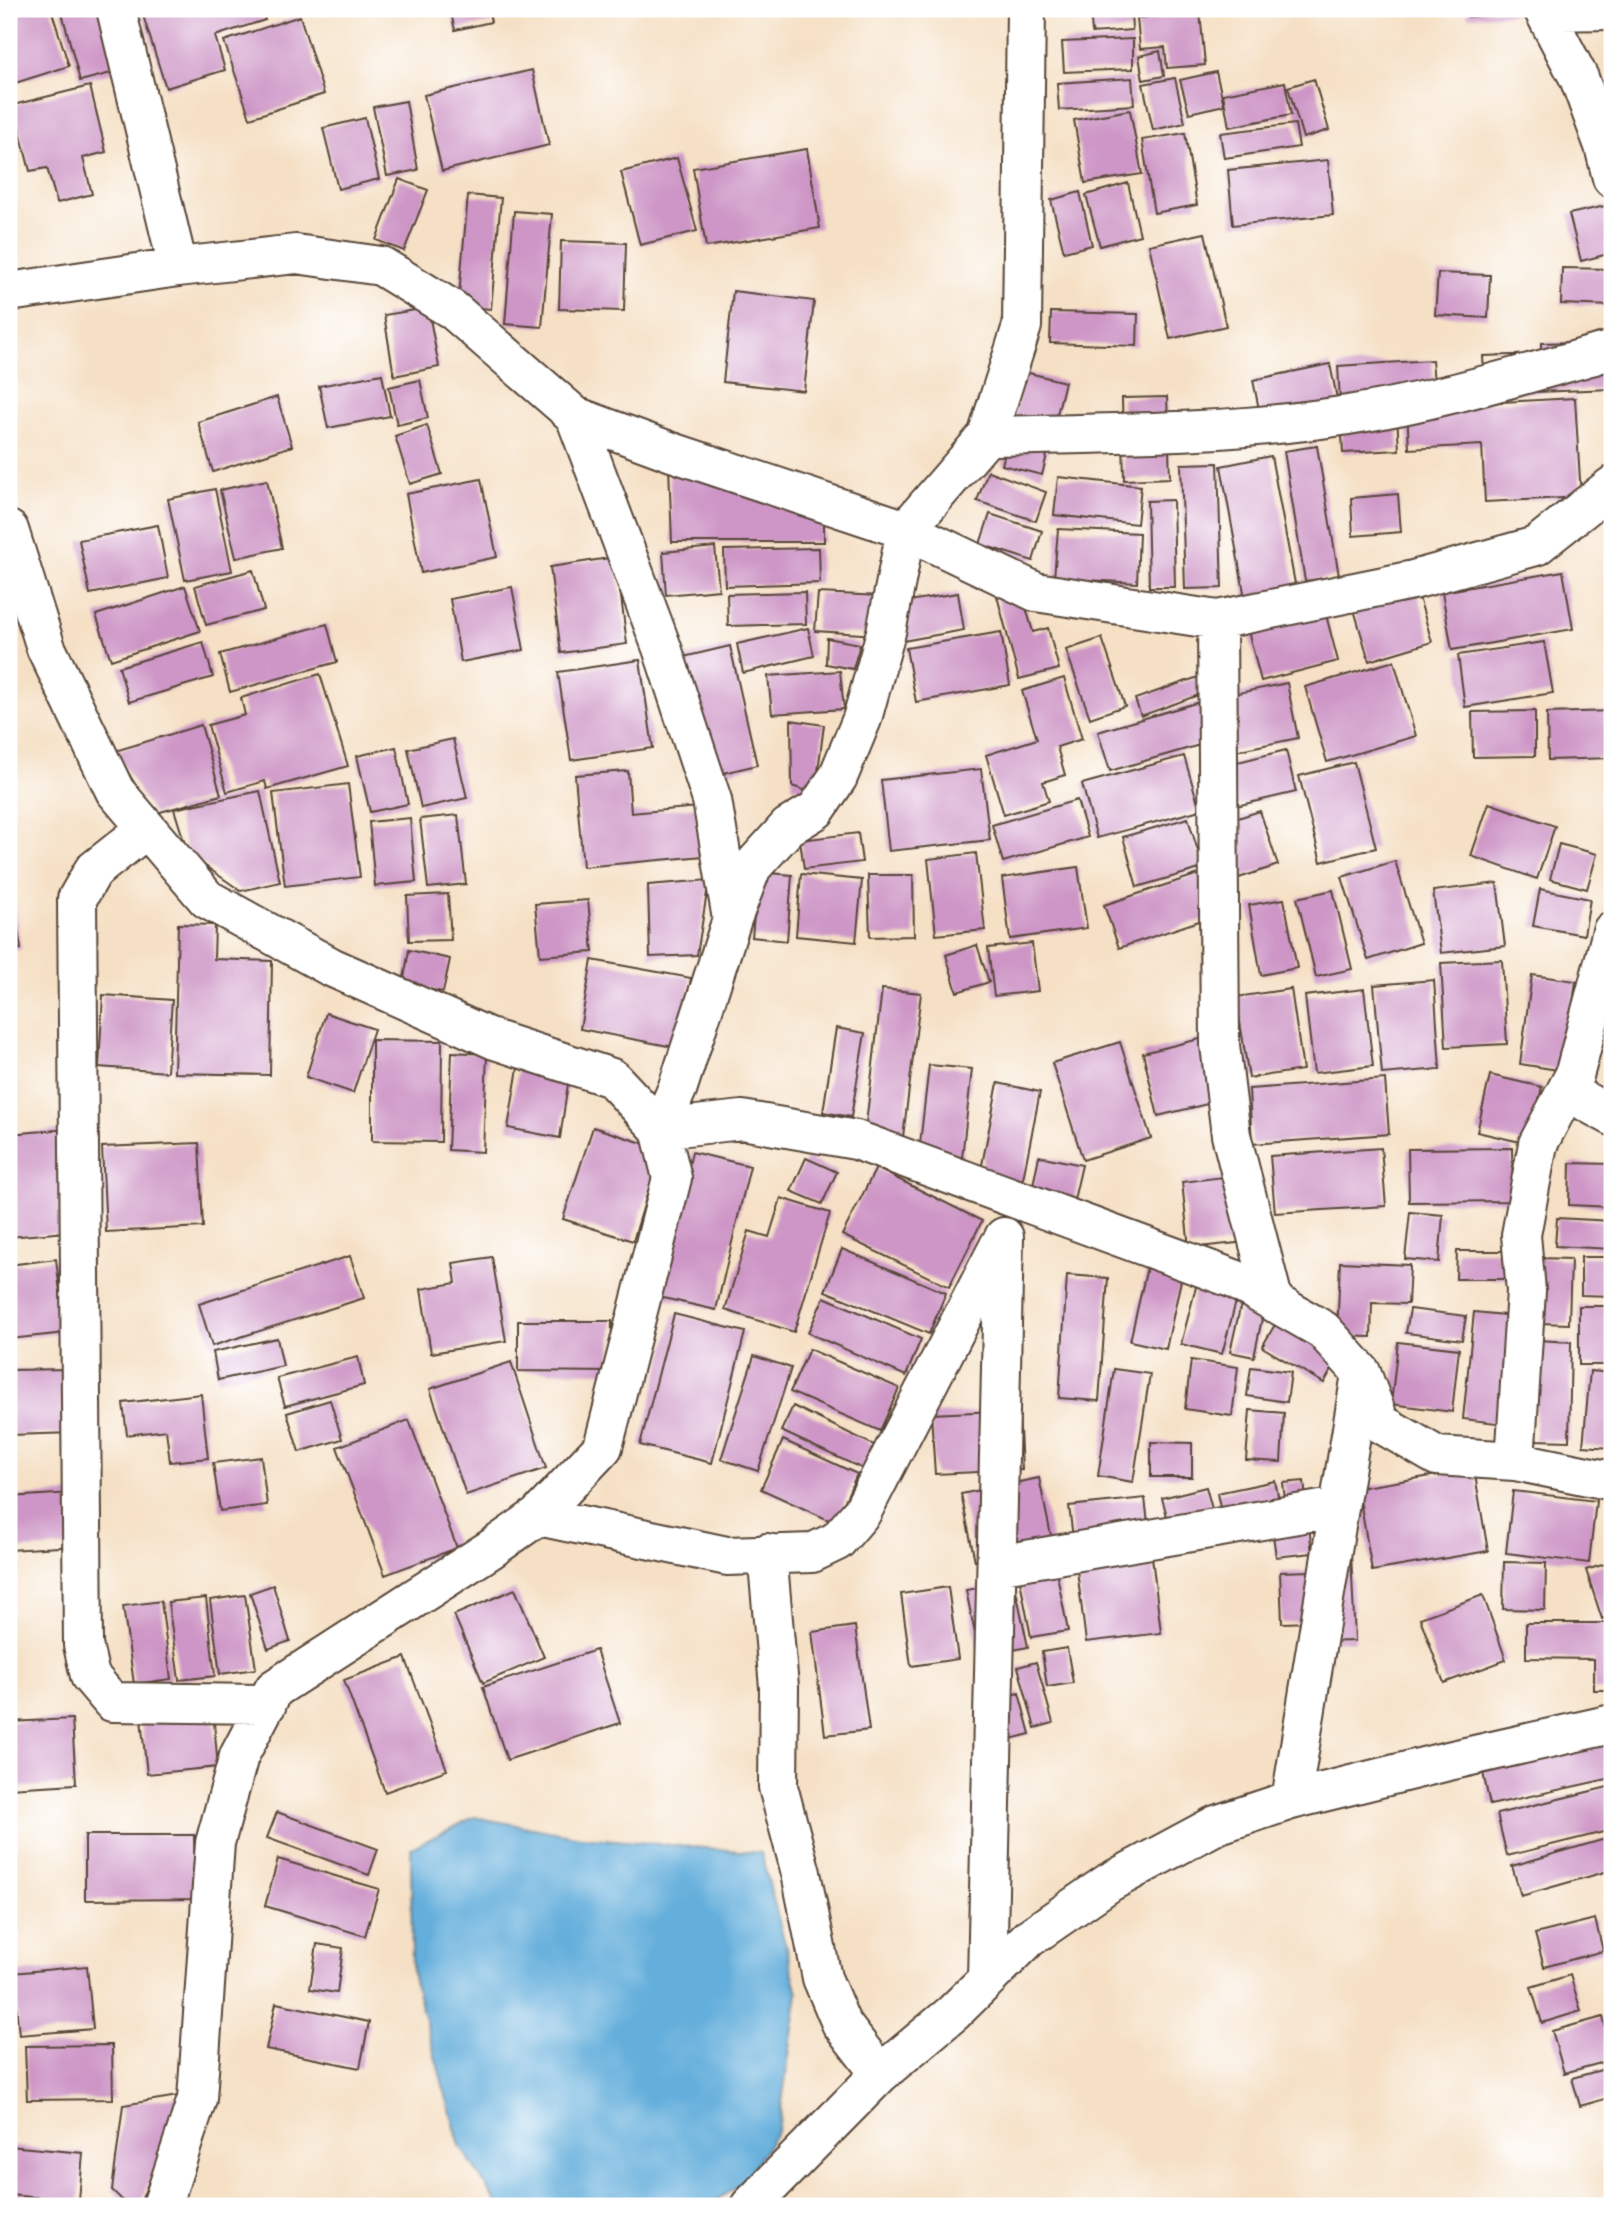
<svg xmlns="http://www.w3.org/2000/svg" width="1621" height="2215" font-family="'Gentium Book Plus',serif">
	<rect width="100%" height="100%" fill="#fff"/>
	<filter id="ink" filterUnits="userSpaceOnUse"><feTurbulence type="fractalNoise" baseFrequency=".0143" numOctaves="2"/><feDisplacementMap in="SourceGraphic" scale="14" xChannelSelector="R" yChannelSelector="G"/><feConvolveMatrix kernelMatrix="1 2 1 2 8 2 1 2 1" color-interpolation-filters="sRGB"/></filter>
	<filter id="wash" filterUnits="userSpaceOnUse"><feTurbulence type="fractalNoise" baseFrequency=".00686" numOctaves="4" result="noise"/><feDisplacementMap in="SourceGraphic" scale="28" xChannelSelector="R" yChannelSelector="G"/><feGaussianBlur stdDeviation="1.57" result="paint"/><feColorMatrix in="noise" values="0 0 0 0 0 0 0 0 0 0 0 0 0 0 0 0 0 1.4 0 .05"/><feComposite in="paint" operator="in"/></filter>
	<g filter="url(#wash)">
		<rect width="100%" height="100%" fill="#f5e0c5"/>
		<!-- water -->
		<path fill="#63aedb" stroke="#4f6c7c" stroke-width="2" d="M 474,1817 L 581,1837 L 761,1853 L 798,1993 L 778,2130 L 743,2182 L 708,2206 L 499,2206 L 460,2146 L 412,1973 L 411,1848 Z"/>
		<g id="blocks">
			<!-- building -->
			<path fill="#ce96c6" d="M 9,9 L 51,9 L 69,66 L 9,85 Z
				M 61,9 L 107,9 L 123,70 L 80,81 Z
				M 141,9 L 261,9 L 265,20 L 215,36 L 225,70 L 166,88 Z
				M 450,9 L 488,9 L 491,22 L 455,30 Z
				M 1090,9 L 1131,9 L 1132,30 L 1092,33 Z
				M 1467,9 L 1523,9 L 1523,13 L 1468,17 Z
				M 1200,12 L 1205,65 L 1167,68 L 1165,47 L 1140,49 L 1137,18 Z
				M 300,16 L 324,94 L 250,118 L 224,41 Z
				M 1133,39 L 1133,69 L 1064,72 L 1062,42 Z
				M 1160,51 L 1164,76 L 1143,80 L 1139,56 Z
				M 532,70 L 549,145 L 442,171 L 424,95 Z
				M 1216,72 L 1224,105 L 1189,113 L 1180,80 Z
				M 1132,78 L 1134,105 L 1059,110 L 1057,83 Z
				M 1175,78 L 1185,123 L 1153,130 L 1143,84 Z
				M 1314,79 L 1329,130 L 1303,138 L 1288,87 Z
				M 1285,82 L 1291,115 L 1229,127 L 1223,94 Z
				M 90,86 L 106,152 L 83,158 L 92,194 L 57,203 L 47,168 L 30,171 L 13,105 Z
				M 406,101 L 418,170 L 387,176 L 373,107 Z
				M 1130,110 L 1142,174 L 1085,183 L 1074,120 Z
				M 365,118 L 379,179 L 338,189 L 323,128 Z
				M 1295,124 L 1299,147 L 1224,158 L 1220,133 Z
				M 1185,133 L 1197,205 L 1154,213 L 1142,140 Z
				M 807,149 L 820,228 L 706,247 L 693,168 Z
				M 677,158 L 697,231 L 640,245 L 621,172 Z
				M 1328,160 L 1333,215 L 1233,225 L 1228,170 Z
				M 399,179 L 428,190 L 404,251 L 376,240 Z
				M 1128,183 L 1140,235 L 1100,246 L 1086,195 Z
				M 1080,192 L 1092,245 L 1064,252 L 1051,200 Z
				M 468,195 L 501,198 L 491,309 L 458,306 Z
				M 1610,205 L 1612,214 L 1612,253 L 1581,261 L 1569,214 Z
				M 514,211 L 552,214 L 542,327 L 505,324 Z
				M 1205,233 L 1226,326 L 1170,339 L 1149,245 Z
				M 561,241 L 626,243 L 624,311 L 559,309 Z
				M 1562,268 L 1612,269 L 1612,306 L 1561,304 Z
				M 1438,273 L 1490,275 L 1488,318 L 1435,315 Z
				M 733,291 L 814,301 L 804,391 L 723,382 Z
				M 428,308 L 439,367 L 394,376 L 384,315 Z
				M 1051,312 L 1138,314 L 1137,346 L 1050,343 Z
				M 1612,341 L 1612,389 L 1485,394 L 1483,356 L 1541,354 L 1541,343 Z
				M 1432,360 L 1435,395 L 1396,398 L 1399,450 L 1343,453 L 1338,366 Z
				M 1330,364 L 1339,408 L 1262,424 L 1253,380 Z
				M 1025,372 L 1065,382 L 1042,475 L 1002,465 Z
				M 382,374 L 390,416 L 328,428 L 319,386 Z
				M 420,380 L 428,418 L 397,425 L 389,387 Z
				M 277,397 L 292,446 L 213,472 L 198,422 Z
				M 1167,397 L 1170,478 L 1124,480 L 1122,398 Z
				M 1575,398 L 1581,497 L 1485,502 L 1482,445 L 1409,449 L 1407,407 Z
				M 427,425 L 442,474 L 410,484 L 395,436 Z
				M 1317,446 L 1339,576 L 1305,581 L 1284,451 Z
				M 1271,456 L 1296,589 L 1245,598 L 1221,466 Z
				M 1218,463 L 1222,588 L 1185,589 L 1181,464 Z
				M 669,467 L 824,507 L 824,542 L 672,542 Z
				M 988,471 L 1046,492 L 1036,521 L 977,501 Z
				M 1058,477 L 1141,486 L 1137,524 L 1054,515 Z
				M 481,479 L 497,557 L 421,573 L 406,494 Z
				M 267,480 L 282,548 L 236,558 L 220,490 Z
				M 215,489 L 232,571 L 185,580 L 168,499 Z
				M 1398,494 L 1401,532 L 1353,536 L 1351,498 Z
				M 1173,500 L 1175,587 L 1149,587 L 1147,501 Z
				M 990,514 L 1042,531 L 1033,561 L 980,544 Z
				M 158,525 L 168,578 L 90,594 L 79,540 Z
				M 1058,529 L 1139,533 L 1137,583 L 1054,578 Z
				M 715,547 L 719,590 L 666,595 L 663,552 Z
				M 819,548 L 820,583 L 725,586 L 724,550 Z
				M 616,557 L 627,644 L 561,653 L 550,567 Z
				M 253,570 L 264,610 L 206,625 L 195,586 Z
				M 1563,571 L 1573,629 L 1452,650 L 1442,592 Z
				M 185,586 L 200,631 L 111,660 L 96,615 Z
				M 512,587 L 524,650 L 461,662 L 450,599 Z
				M 1416,587 L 1432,642 L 1369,661 L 1353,606 Z
				M 1021,590 L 1033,632 L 1048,628 L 1059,669 L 1019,679 L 997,596 Z
				M 805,592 L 806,624 L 728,626 L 727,594 Z
				M 818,593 L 880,596 L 877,635 L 815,631 Z
				M 958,593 L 964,630 L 903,641 L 897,603 Z
				M 1325,611 L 1338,661 L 1261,681 L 1248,631 Z
				M 327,624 L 337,662 L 230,692 L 220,654 Z
				M 808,628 L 814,656 L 743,673 L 737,644 Z
				M 1001,632 L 1010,685 L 916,702 L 906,648 Z
				M 827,638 L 860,644 L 853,669 L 826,664 Z
				M 1102,638 L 1125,706 L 1090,718 L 1066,650 Z
				M 203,642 L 213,677 L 129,702 L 119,667 Z
				M 1544,642 L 1553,693 L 1465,707 L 1458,655 Z
				M 730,646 L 757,765 L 702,778 L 675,659 Z
				M 640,660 L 653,748 L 571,760 L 558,672 Z
				M 1394,661 L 1416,736 L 1327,762 L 1305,687 Z
				M 840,671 L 844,709 L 772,714 L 768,676 Z
				M 320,674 L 348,766 L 267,789 L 265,781 L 227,792 L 208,725 L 245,715 L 241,698 Z
				M 1201,676 L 1207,692 L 1141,716 L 1135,699 Z
				M 1064,678 L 1082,739 L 1057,747 L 1065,775 L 1043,782 L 1049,801 L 1004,815 L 986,755 L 1037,739 L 1022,691 Z
				M 1287,683 L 1298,738 L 1230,752 L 1219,697 Z
				M 1199,702 L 1210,742 L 1110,771 L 1098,732 Z
				M 1535,711 L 1535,756 L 1473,757 L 1472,712 Z
				M 1612,711 L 1612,758 L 1548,760 L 1547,713 Z
				M 791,720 L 824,725 L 815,794 L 792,786 Z
				M 201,725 L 221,795 L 153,814 L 115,751 Z
				M 453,739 L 467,798 L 421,808 L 408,749 Z
				M 396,747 L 408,804 L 370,812 L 357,756 Z
				M 1286,750 L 1296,792 L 1219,810 L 1210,769 Z
				M 1184,756 L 1200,810 L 1097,838 L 1082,784 Z
				M 1354,762 L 1376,848 L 1321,862 L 1299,776 Z
				M 981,769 L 990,840 L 889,851 L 881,780 Z
				M 628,771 L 631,813 L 699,807 L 703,856 L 583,867 L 575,775 Z
				M 348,784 L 360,877 L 285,886 L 273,793 Z
				M 260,791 L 280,882 L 241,891 L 188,854 L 174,809 Z
				M 1077,800 L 1088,837 L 1003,862 L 992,825 Z
				M 1489,803 L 1555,826 L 1537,879 L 1471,856 Z
				M 1260,811 L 1278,865 L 1221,884 L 1203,829 Z
				M 458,815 L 466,884 L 428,888 L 420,819 Z
				M 410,818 L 416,882 L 375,886 L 369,822 Z
				M 1188,818 L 1203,868 L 1137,887 L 1123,837 Z
				M 858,833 L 862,862 L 804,869 L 800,840 Z
				M 1559,844 L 1597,854 L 1587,889 L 1550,879 Z
				M 976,853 L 985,930 L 936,935 L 928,859 Z
				M 1395,861 L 1421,943 L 1368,960 L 1342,877 Z
				M 1078,867 L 1087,928 L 1010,939 L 1002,878 Z
				M 1211,870 L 1226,912 L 1119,948 L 1104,905 Z
				M 758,872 L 792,875 L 787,941 L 752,937 Z
				M 801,874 L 862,880 L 856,942 L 796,936 Z
				M 868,875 L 913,875 L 914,936 L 870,937 Z
				M 709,880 L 697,955 L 650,957 L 648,885 Z
				M 1497,883 L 1505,946 L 1441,953 L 1433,891 Z
				M 1540,889 L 1590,899 L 1584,935 L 1533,926 Z
				M 1333,890 L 1352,969 L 1316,977 L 1297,898 Z
				M 448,894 L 451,940 L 409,941 L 407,896 Z
				M 1284,899 L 1297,968 L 1261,975 L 1249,905 Z
				M 588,900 L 593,952 L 540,956 L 535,904 Z
				M 14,907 L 21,949 L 9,951 L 9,908 Z
				M 178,924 L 215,925 L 214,959 L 272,961 L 270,1075 L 174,1073 Z
				M 1032,943 L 1038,991 L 994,996 L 988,948 Z
				M 977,945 L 989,982 L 957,992 L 946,955 Z
				M 409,950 L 450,959 L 443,992 L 403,984 Z
				M 592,960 L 691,978 L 679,1048 L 580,1029 Z
				M 1502,960 L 1507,1044 L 1446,1047 L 1441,963 Z
				M 1532,975 L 1576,981 L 1564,1071 L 1520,1064 Z
				M 1434,980 L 1440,1069 L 1382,1074 L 1374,985 Z
				M 882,989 L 921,993 L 903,1137 L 865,1132 Z
				M 1291,989 L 1303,1070 L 1249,1078 L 1236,997 Z
				M 1364,989 L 1373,1066 L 1314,1073 L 1305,996 Z
				M 103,995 L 172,1000 L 167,1072 L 99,1067 Z
				M 326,1013 L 374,1029 L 353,1093 L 306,1077 Z
				M 836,1028 L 865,1033 L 851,1117 L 823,1112 Z
				M 1220,1034 L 1236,1097 L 1158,1116 L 1143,1053 Z
				M 372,1040 L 442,1041 L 441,1142 L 372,1141 Z
				M 1120,1042 L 1151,1138 L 1083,1160 L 1052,1063 Z
				M 1610,1048 L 1612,1048 L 1612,1092 L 1608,1092 Z
				M 452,1052 L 487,1054 L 483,1152 L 448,1150 Z
				M 929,1065 L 972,1069 L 962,1158 L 919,1153 Z
				M 518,1068 L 569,1077 L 560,1138 L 508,1128 Z
				M 1490,1075 L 1542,1087 L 1529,1144 L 1477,1132 Z
				M 1385,1079 L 1389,1134 L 1252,1144 L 1249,1089 Z
				M 998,1083 L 1040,1092 L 1022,1184 L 980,1175 Z
				M 593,1127 L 661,1149 L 633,1241 L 563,1219 Z
				M 68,1129 L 78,1231 L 9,1237 L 9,1134 Z
				M 199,1143 L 203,1227 L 106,1232 L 102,1147 Z
				M 1381,1148 L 1386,1206 L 1275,1213 L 1270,1156 Z
				M 1512,1148 L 1513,1201 L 1409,1202 L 1408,1149 Z
				M 692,1152 L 750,1166 L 716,1310 L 659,1297 Z
				M 1039,1156 L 1082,1165 L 1073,1204 L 1031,1195 Z
				M 806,1158 L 837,1172 L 822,1204 L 791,1191 Z
				M 1570,1163 L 1612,1164 L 1612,1207 L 1569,1205 Z
				M 876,1168 L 982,1221 L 949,1287 L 842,1235 Z
				M 1248,1174 L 1256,1241 L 1189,1248 L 1182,1182 Z
				M 781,1198 L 830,1213 L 794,1332 L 725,1310 L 749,1231 L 769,1237 Z
				M 1410,1212 L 1443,1215 L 1439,1262 L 1405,1259 Z
				M 1557,1218 L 1612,1221 L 1612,1249 L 1555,1246 Z
				M 842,1249 L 946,1293 L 929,1334 L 825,1291 Z
				M 1457,1251 L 1512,1251 L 1512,1279 L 1456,1279 Z
				M 350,1256 L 364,1298 L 212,1346 L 199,1304 Z
				M 492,1257 L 506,1341 L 431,1353 L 421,1289 L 456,1283 L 453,1263 Z
				M 1581,1257 L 1612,1257 L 1612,1296 L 1581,1295 Z
				M 1540,1258 L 1571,1259 L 1569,1324 L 1540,1323 Z
				M 56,1259 L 65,1333 L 10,1339 L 9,1265 Z
				M 1340,1262 L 1410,1265 L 1408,1304 L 1372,1303 L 1371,1337 L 1337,1336 Z
				M 1148,1263 L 1183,1271 L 1166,1349 L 1130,1341 Z
				M 1067,1275 L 1108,1278 L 1099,1401 L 1059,1398 Z
				M 1197,1283 L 1238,1294 L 1222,1354 L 1181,1344 Z
				M 824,1297 L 921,1339 L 906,1376 L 808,1333 Z
				M 1241,1304 L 1264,1309 L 1254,1357 L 1230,1352 Z
				M 1579,1306 L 1612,1306 L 1612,1365 L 1579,1365 Z
				M 1410,1309 L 1466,1316 L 1462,1340 L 1406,1333 Z
				M 1474,1312 L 1514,1316 L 1504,1424 L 1463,1419 Z
				M 674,1314 L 745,1332 L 712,1463 L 640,1445 Z
				M 518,1321 L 612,1321 L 611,1372 L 518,1371 Z
				M 1277,1321 L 1339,1356 L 1324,1383 L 1262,1347 Z
				M 277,1338 L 283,1366 L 218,1380 L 213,1352 Z
				M 1537,1340 L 1571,1342 L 1569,1441 L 1535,1440 Z
				M 1398,1342 L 1459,1349 L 1452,1412 L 1391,1404 Z
				M 809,1349 L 899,1388 L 880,1431 L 790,1392 Z
				M 754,1356 L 791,1368 L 758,1471 L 721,1459 Z
				M 358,1357 L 364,1385 L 285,1406 L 277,1378 Z
				M 1191,1360 L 1238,1367 L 1232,1416 L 1185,1409 Z
				M 511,1362 L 546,1468 L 466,1495 L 430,1389 Z
				M 1251,1367 L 1291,1372 L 1287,1402 L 1247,1396 Z
				M 73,1369 L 75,1433 L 9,1435 L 9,1370 Z
				M 1114,1369 L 1150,1374 L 1133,1482 L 1098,1476 Z
				M 1590,1371 L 1612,1373 L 1612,1448 L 1583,1446 Z
				M 201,1394 L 208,1458 L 170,1462 L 166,1430 L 127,1435 L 123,1403 Z
				M 330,1400 L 342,1439 L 299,1452 L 287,1413 Z
				M 793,1406 L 876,1446 L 865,1470 L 781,1431 Z
				M 1019,1410 L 1022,1470 L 935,1474 L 931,1414 Z
				M 1250,1410 L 1284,1413 L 1281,1462 L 1246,1460 Z
				M 409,1420 L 457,1548 L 385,1575 L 337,1447 Z
				M 783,1440 L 857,1474 L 835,1523 L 761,1489 Z
				M 1151,1442 L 1192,1443 L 1192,1477 L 1151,1477 Z
				M 261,1457 L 267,1505 L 220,1511 L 213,1463 Z
				M 1474,1469 L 1488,1551 L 1372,1571 L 1358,1488 Z
				M 1039,1478 L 1053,1545 L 975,1561 L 961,1494 Z
				M 1275,1481 L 1282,1515 L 1224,1527 L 1217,1493 Z
				M 1304,1481 L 1312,1553 L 1276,1557 L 1273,1535 L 1289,1533 L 1283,1483 Z
				M 1206,1487 L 1217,1527 L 1173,1538 L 1162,1498 Z
				M 1513,1491 L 1596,1501 L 1589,1563 L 1506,1553 Z
				M 72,1493 L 76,1546 L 9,1550 L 9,1497 Z
				M 1145,1498 L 1161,1633 L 1086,1642 L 1069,1506 Z
				M 1350,1531 L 1355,1641 L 1320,1642 Z
				M 1054,1559 L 1068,1631 L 1031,1637 L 1017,1565 Z
				M 1504,1562 L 1546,1563 L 1545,1610 L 1503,1609 Z
				M 1612,1562 L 1612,1615 L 1602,1619 L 1586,1570 Z
				M 1311,1571 L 1313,1622 L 1282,1623 L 1280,1572 Z
				M 1013,1576 L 1028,1647 L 1008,1651 Z
				M 273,1585 L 290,1641 L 268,1649 L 250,1593 Z
				M 991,1586 L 979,1653 L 966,1590 Z
				M 948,1587 L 958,1659 L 911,1666 L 901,1594 Z
				M 515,1589 L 544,1657 L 483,1683 L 454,1615 Z
				M 245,1595 L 256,1669 L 220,1674 L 210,1600 Z
				M 1483,1595 L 1506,1660 L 1444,1683 L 1420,1618 Z
				M 206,1598 L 215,1676 L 179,1680 L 168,1602 Z
				M 161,1601 L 171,1679 L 134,1684 L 123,1606 Z
				M 1526,1623 L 1612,1623 L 1612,1690 L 1594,1690 L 1594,1659 L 1526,1658 Z
				M 855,1626 L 869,1730 L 825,1735 L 812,1632 Z
				M 1067,1648 L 1073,1683 L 1047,1687 L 1042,1652 Z
				M 596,1650 L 620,1723 L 507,1760 L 483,1687 Z
				M 405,1657 L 447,1770 L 385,1792 L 344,1680 Z
				M 1036,1662 L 1053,1723 L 1035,1728 L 1018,1667 Z
				M 1019,1693 L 1030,1734 L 995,1743 L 985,1702 Z
				M 213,1712 L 218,1767 L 147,1774 L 141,1719 Z
				M 72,1719 L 76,1784 L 9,1788 L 9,1722 Z
				M 1607,1740 L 1612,1763 L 1612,1778 L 1490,1805 L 1482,1768 Z
				M 1612,1786 L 1612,1830 L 1507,1856 L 1497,1814 Z
				M 277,1812 L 378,1849 L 369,1875 L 267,1838 Z
				M 85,1835 L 194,1835 L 195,1899 L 85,1900 Z
				M 1612,1837 L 1612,1870 L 1521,1896 L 1512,1866 Z
				M 278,1859 L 379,1889 L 365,1936 L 265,1906 Z
				M 1595,1919 L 1603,1951 L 1544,1967 L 1535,1934 Z
				M 317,1944 L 343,1948 L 337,1993 L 310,1989 Z
				M 87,1966 L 93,2029 L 19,2035 L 13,1973 Z
				M 1570,1975 L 1581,2011 L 1542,2023 L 1531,1987 Z
				M 276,2003 L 369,2022 L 360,2068 L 266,2049 Z
				M 1603,2017 L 1612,2051 L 1612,2060 L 1564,2073 L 1552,2031 Z
				M 112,2045 L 113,2099 L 27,2100 L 25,2046 Z
				M 1612,2067 L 1612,2097 L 1580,2106 L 1572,2078 Z
				M 184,2095 L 139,2206 L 128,2206 L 112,2190 L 123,2105 Z
				M 9,2146 L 83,2153 L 79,2201 L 9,2195 Z"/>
		</g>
	</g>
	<g filter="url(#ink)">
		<use href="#blocks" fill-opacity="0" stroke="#574537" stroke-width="2"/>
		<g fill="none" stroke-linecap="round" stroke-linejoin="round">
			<!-- street casing -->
			<g stroke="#574537" stroke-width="42">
				<path id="street" d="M 116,9 L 178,267
					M 1026,9 L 1022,326 L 987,436 L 906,530 L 886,632 L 862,719 L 838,777 L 816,810 L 788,827 L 752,867 L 732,919 L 678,1087 L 660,1129 L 742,1120 L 856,1140 L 1234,1279 L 1323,1330 L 1361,1372 L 1380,1423 L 1437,1456 L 1515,1461 L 1612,1481
					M 1543,9 L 1579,78 L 1604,146 L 1612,178
					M 1544,11 L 1612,10
					M 9,292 L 178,267 L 296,254 L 381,266 L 453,310 L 575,416 L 672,452 L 906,530 L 1036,592 L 1217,620 L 1413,580 L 1536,546 L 1612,486
					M 575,416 L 662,648 L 712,800 L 732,919
					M 987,436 C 1108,433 1229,434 1348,415 C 1438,401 1525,374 1612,350
					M 9,530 L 46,648 L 115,791 L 207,899 L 331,967 L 495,1040 L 612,1078 L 660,1129 L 672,1178 L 603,1447 L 538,1516 L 491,1549 L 274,1689 L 239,1756 L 215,1843 L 197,2099 L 162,2206
					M 1217,620 L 1220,1045 L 1231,1135 L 1274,1303
					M 146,829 L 93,871 L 77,899 L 83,1645 L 90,1676 L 112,1702 L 267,1704
					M 1566,1091 L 1612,1116
					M 1515,1461 L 1526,1291 L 1521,1235 L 1538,1144 L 1574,1076 L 1612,931
					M 538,1516 L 727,1556 L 812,1553 L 837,1541 L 862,1512 L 1000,1244
					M 767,1553 L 779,1687 L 778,1787 L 801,1873 L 822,1978 L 841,2023 L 880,2074
					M 997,1565 L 1339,1507
					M 1291,1800 L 1361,1374
					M 987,1979 L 1004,1237
					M 750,2206 L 880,2074 L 953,2013 L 1029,1938 L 1110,1882 L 1216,1825 L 1291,1800 L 1444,1762 L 1612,1724"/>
			</g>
			<!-- street -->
			<use href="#street" stroke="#fff" stroke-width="38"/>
		</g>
	</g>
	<!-- margin -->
	<rect width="1621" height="2215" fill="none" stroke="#fff" stroke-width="35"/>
</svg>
